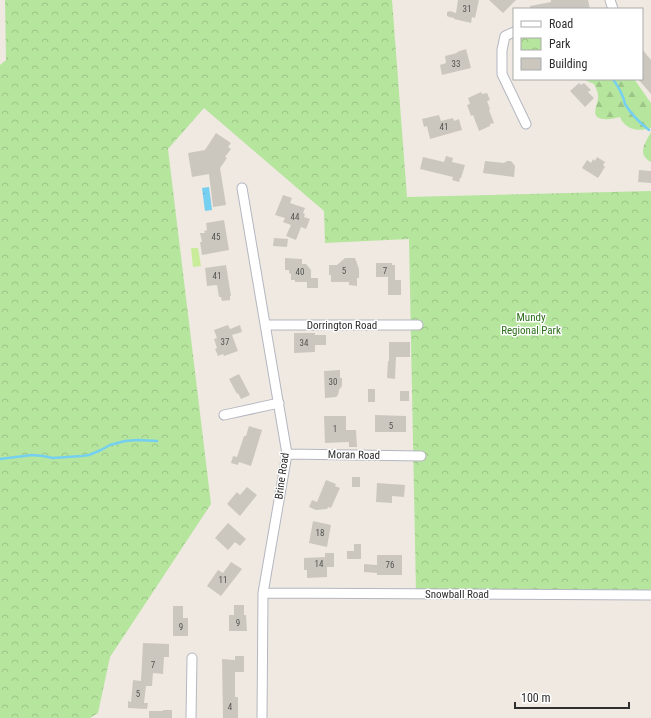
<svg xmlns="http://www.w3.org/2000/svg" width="651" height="718" font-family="'Roboto Condensed',sans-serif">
	<defs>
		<pattern id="forest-firs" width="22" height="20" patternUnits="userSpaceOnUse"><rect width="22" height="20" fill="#b6e59e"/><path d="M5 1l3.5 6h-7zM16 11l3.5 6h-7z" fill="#9dc588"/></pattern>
		<pattern id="park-crowns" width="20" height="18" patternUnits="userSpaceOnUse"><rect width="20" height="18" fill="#b6e59e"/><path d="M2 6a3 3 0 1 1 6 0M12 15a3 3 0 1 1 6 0" fill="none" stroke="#9dc588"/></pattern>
		<pattern id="water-ripples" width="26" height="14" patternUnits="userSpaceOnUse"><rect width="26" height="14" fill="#75cff0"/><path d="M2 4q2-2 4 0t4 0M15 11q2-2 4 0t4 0" fill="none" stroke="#66b2ce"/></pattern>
	</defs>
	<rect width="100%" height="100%" fill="#efe9e1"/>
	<!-- forest -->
	<path fill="url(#forest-firs)" d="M 582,79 L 634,79 L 651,103 L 651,128 C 639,132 625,130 620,117 C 615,118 609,120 604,119 C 588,118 599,104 598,96 C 598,92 596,88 594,84 Z
		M 651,132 L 651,162 C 636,154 646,142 651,132 Z"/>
	<!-- park -->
	<path fill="url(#park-crowns)" d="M 5,0 L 392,0 L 407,197 L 651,191 L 651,595 L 416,593 L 409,239 L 325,243 L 324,211 L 204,108 L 168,149 L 211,504 L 149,598 L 110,657 L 98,713 L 90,718 L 0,718 L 0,65 L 6,60 Z"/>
	<!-- pitch -->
	<path fill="#c9ec9a" d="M 191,248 L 198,248 L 201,266 L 193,267 Z"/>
	<!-- water -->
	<path fill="url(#water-ripples)" d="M 209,187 L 212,210 L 205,211 L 202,188 Z"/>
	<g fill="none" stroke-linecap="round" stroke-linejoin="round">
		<!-- stream -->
		<path stroke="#75cff0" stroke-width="2.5" d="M 613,79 C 616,84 620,89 622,95 C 624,98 624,101 625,104 C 631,114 640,123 649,130
			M 0,459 L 32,455 L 43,456 L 53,458 L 82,456 L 89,455 L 101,450 L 110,445 L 125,441 L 138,440 L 157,441"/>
	</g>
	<!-- building -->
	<path fill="#cbc7bf" d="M 458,0 L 479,0 L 475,18 L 472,17 L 471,23 L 454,19 L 454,18 L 449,17 L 447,16 L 447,12 L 450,11 L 456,13 Z
		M 489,0 L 516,0 L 503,13 Z
		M 551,0 L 588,0 L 590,9 L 530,9 L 530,6 L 551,2 Z
		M 466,49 L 471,68 L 442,75 L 440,65 L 446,63 L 445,56 L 457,53 L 457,52 Z
		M 642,49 L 651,60 L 651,94 L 638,79 L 642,79 Z
		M 579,83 L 581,85 L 584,83 L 591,90 L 588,92 L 594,98 L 585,107 L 570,91 Z
		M 481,92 L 482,94 L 487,93 L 490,100 L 487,101 L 490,109 L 489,110 L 494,123 L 490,124 L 490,126 L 479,131 L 473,115 L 471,116 L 467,105 L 470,104 L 468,98 Z
		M 439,115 L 441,121 L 453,118 L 454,121 L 459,119 L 462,130 L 430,139 L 427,126 L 424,127 L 422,119 Z
		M 216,133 L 231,143 L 228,147 L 231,149 L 225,157 L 227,158 L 220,168 L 226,205 L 213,207 L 209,174 L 192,177 L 188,153 L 205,150 Z
		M 446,156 L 453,158 L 452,162 L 465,165 L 461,178 L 460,178 L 459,182 L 452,180 L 453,177 L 420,169 L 423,157 L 444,162 Z
		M 597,157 L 605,162 L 603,165 L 605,167 L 598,178 L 582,168 L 587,160 L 591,163 L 593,159 L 595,161 Z
		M 485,161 L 504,163 L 507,161 L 511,161 L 515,166 L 514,177 L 483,173 Z
		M 639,170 L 651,171 L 651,183 L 638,182 Z
		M 283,195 L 292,198 L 290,203 L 305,208 L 303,213 L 305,214 L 304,217 L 310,219 L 306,229 L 301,227 L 296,240 L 286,236 L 291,225 L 283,222 L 285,218 L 275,215 Z
		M 224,220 L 229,250 L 202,255 L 200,242 L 202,242 L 200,233 L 205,233 L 204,231 L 207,230 L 206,223 Z
		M 274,238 L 288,239 L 287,247 L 273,246 Z
		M 285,258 L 302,259 L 302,264 L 306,264 L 311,270 L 311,278 L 318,278 L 318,288 L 307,288 L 307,282 L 295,282 L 295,280 L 291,280 L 291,274 L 289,273 L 289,270 L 285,270 Z
		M 345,258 L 355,258 L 359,269 L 359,278 L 357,278 L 357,286 L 349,285 L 349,282 L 331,282 L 331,275 L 329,275 L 329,265 L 337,265 Z
		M 376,263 L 392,263 L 392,265 L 395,265 L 395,280 L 401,280 L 401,295 L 388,295 L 388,277 L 376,277 Z
		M 226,265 L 231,296 L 230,296 L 230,300 L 222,301 L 221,297 L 219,297 L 217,285 L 207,286 L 205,268 Z
		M 228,325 L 230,329 L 240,325 L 242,332 L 232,335 L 238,351 L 224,356 L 223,354 L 218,356 L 215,349 L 217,348 L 214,339 L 217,338 L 214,330 Z
		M 294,333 L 315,333 L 315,335 L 326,335 L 326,345 L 315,345 L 315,352 L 294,353 Z
		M 389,342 L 410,342 L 410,357 L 396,357 L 395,379 L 387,378 L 388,361 L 389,361 Z
		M 340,370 L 340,378 L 342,378 L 342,386 L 339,390 L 338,395 L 336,397 L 325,398 L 324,371 Z
		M 239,374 L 250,395 L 241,399 L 238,393 L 237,394 L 229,379 Z
		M 368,389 L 375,389 L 375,402 L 368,402 Z
		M 400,391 L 409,391 L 409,401 L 400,401 Z
		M 375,415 L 406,416 L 406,432 L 375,432 Z
		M 324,416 L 346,416 L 346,430 L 356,430 L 357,447 L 349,447 L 349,442 L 325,443 Z
		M 249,426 L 262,430 L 251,466 L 239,462 L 238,465 L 231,463 L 233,456 L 237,457 L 244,436 L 246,436 Z
		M 352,477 L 360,477 L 360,487 L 352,487 Z
		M 326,480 L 336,484 L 335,486 L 340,488 L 331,508 L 328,507 L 327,509 L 316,510 L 309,507 L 312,500 L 317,502 Z
		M 377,483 L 405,485 L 404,497 L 392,496 L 392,503 L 376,502 Z
		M 247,487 L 257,495 L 240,516 L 227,504 L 237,492 L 240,495 Z
		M 313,521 L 331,525 L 327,547 L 309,543 Z
		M 228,523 L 246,539 L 240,546 L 235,542 L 228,550 L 215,538 Z
		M 354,544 L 361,544 L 361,559 L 347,559 L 347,551 L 354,551 Z
		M 325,553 L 334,553 L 334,567 L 327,567 L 327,577 L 307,578 L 307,570 L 304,570 L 304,558 L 325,557 Z
		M 377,555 L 402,555 L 402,575 L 377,575 L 377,573 L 364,572 L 364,564 L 377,565 Z
		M 231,562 L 242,569 L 221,596 L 207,586 L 218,570 L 223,573 Z
		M 234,605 L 244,605 L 244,615 L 246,615 L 247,631 L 229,631 L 229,615 L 234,615 Z
		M 173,606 L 183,606 L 183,618 L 188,618 L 188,636 L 173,636 Z
		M 143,643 L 169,644 L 169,657 L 164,657 L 163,674 L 153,673 L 152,686 L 146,686 L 144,703 L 148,703 L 147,709 L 128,708 L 128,701 L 131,702 L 133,680 L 141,681 Z
		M 235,656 L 244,656 L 244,672 L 235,672 L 235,697 L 238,697 L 238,718 L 223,718 L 222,659 L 235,660 Z
		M 163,710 L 172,710 L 172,718 L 149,718 L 149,711 L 163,711 Z"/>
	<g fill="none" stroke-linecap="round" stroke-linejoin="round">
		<!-- minor casing -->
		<g stroke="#b4b7c1" stroke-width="11">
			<path id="minor" d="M 610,0 L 613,9
				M 514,32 L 505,36 L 502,50 L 502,74 L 526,124
				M 242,188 L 287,454 L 263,593 L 262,718
				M 265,325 L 418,325
				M 224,415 L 279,403
				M 287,454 L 421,456
				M 263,593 L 651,595
				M 191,718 L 192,658"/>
		</g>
		<!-- minor -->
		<use href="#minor" stroke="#fff" stroke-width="9"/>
	</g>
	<g text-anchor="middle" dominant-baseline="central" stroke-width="3" stroke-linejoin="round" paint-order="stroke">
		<!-- number labels -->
		<g font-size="9" fill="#555452">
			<text x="467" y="9">31</text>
			<text x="456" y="64">33</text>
			<text x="444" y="127">41</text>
			<text x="295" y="217">44</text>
			<text x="216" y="237">45</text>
			<text x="344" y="271">5</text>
			<text x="385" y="271">7</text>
			<text x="300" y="272">40</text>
			<text x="217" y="276">41</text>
			<text x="225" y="342">37</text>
			<text x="304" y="343">34</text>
			<text x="333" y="382">30</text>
			<text x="391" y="426">5</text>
			<text x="335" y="429">1</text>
			<text x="320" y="533">18</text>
			<text x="319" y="564">14</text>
			<text x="390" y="565">76</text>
			<text x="223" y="580">11</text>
			<text x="238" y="623">9</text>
			<text x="181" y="627">9</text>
			<text x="153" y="665">7</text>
			<text x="138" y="694">5</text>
			<text x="230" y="707">4</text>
		</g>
		<!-- park labels -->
		<g font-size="11" fill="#2c6e1b" stroke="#fff">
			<text x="531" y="317">Mundy<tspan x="531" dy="13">Regional Park</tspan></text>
		</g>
		<!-- street labels -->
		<g font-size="11" fill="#2e2e2e" stroke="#fff">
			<text x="342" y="325">Dorrington Road</text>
			<text transform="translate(354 455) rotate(1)">Moran Road</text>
			<text transform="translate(282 476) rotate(-82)">Brine Road</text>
			<text x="457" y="594">Snowball Road</text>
		</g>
	</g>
	<!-- legend -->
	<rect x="513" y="8" width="130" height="72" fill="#ffffff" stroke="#ababab"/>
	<rect x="521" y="21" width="20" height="6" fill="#ffffff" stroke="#ababab"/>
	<text x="549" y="28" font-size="12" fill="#2e2e2e">Road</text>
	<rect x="521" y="38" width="20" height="12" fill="url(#park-crowns)" stroke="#ababab"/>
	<text x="549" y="48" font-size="12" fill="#2e2e2e">Park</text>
	<rect x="521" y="58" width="20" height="12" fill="#cbc7bf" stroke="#ababab"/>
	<text x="549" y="68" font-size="12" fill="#2e2e2e">Building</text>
	<!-- scale -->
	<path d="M515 702v6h114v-6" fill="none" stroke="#2e2e2e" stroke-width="2"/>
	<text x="521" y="702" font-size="12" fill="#2e2e2e" stroke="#ffffff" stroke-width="3" paint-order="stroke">100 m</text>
</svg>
